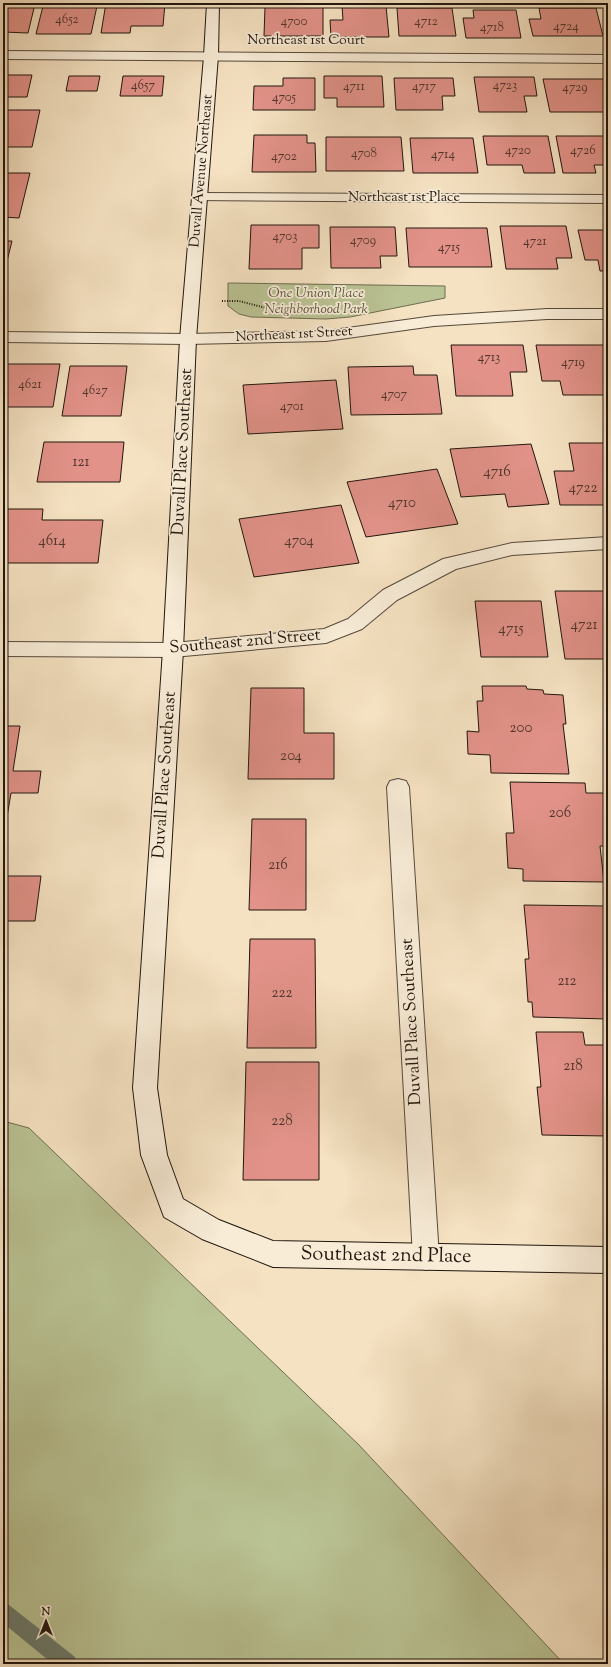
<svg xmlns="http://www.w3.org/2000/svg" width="611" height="1667" font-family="'Sorts Mill Goudy',serif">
	<rect width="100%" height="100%" fill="#f5e2c2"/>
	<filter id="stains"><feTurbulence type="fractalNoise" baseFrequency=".005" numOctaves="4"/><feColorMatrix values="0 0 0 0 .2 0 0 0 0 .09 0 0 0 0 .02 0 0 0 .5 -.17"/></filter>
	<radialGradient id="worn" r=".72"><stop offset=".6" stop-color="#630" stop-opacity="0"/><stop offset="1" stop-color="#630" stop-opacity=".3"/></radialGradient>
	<!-- green -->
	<path fill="#bac394" stroke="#6e6c51" d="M 228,283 L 445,286 L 445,298 L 350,317 L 326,319 L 251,317 L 239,314 L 228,306 Z
		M 3,1121 L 29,1128 L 359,1445 L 564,1664 L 3,1664 Z"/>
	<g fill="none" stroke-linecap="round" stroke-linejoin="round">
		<!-- stream -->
		<path fill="#6b7b6d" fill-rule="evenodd" d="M 3,1602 L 9,1605 L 75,1657 L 77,1664 L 53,1664 L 3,1623 Z"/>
	</g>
	<!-- building -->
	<path fill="#e29289" stroke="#21160e" d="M 3,3 L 35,4 L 28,33 L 3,32 Z
		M 106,3 L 165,3 L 163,26 L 131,26 L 130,33 L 101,33 Z
		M 43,6 L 97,6 L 91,34 L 36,34 Z
		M 342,6 L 386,6 L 389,37 L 331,37 L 330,20 L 343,20 Z
		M 265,7 L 323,7 L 323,36 L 264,36 Z
		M 397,8 L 452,8 L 456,36 L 399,36 Z
		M 539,8 L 596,8 L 603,36 L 533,36 L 529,19 L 541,19 Z
		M 473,10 L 516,10 L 521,38 L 466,38 L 463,18 L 474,18 Z
		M 3,75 L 32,75 L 27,97 L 3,97 Z
		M 69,76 L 100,76 L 97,91 L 66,91 Z
		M 123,76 L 164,76 L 162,96 L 120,96 Z
		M 324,76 L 382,76 L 384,107 L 337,107 L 337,98 L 324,98 Z
		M 474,77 L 534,77 L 537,96 L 524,96 L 527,112 L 479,112 Z
		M 283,78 L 315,78 L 315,110 L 253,110 L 254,86 L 283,86 Z
		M 394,78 L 453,78 L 455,96 L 442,96 L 443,110 L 396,110 Z
		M 543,79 L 603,79 L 608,98 L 608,112 L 550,112 Z
		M 3,110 L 40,110 L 32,147 L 3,147 Z
		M 254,135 L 307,135 L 307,143 L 315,143 L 316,172 L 252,172 Z
		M 483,136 L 548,136 L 555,173 L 524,173 L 522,165 L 487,165 Z
		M 556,136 L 608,136 L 608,165 L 594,165 L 596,173 L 563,173 Z
		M 326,137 L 401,137 L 404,171 L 326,171 Z
		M 410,138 L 473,138 L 478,173 L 413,173 Z
		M 3,173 L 30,173 L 19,218 L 3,217 Z
		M 251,225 L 319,225 L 319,248 L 302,248 L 302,269 L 249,269 Z
		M 500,226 L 566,226 L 572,258 L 556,258 L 558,269 L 506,269 Z
		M 330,227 L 395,227 L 397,256 L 380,256 L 381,268 L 331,268 Z
		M 406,228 L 487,228 L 492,267 L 409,267 Z
		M 578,230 L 608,230 L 608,271 L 600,271 L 598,260 L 585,260 Z
		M 3,241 L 12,241 L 3,277 Z
		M 451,345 L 523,345 L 527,372 L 510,372 L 513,396 L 456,396 Z
		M 536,345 L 608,345 L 608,395 L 563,395 L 560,381 L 542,381 Z
		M 3,364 L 60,364 L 53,407 L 3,407 Z
		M 70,366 L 127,366 L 121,416 L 62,416 Z
		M 413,366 L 414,375 L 437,375 L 442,414 L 351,415 L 348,367 Z
		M 336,380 L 343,429 L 248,434 L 243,385 Z
		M 44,442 L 124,442 L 120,482 L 37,482 Z
		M 569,443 L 608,443 L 608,505 L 560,505 L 554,471 L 574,471 Z
		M 531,444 L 549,504 L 508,507 L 505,494 L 461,497 L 450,449 Z
		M 437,469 L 458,524 L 366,537 L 347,482 Z
		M 341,505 L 359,563 L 254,577 L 239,519 Z
		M 3,509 L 43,509 L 42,520 L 103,520 L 98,563 L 3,563 Z
		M 555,591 L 608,591 L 608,659 L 565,659 Z
		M 475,601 L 541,601 L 548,657 L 481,657 Z
		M 482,686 L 526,686 L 527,689 L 543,690 L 544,694 L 563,695 L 566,724 L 563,724 L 569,774 L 491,773 L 490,755 L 468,754 L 467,731 L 479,732 L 477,701 L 483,701 Z
		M 251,688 L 304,688 L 304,733 L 334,733 L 334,779 L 248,779 Z
		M 3,726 L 20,726 L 13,771 L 41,771 L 38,793 L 11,793 L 7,817 L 3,817 Z
		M 510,782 L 585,783 L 586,793 L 608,793 L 608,846 L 600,846 L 604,882 L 523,881 L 523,869 L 508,868 L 506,833 L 514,833 Z
		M 252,819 L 306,819 L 306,910 L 249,910 Z
		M 3,876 L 41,876 L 35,921 L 4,921 L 3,930 Z
		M 524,905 L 608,906 L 608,1019 L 533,1017 L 532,1002 L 528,1002 L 525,959 L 529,959 Z
		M 250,939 L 315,939 L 316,1048 L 247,1048 Z
		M 536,1032 L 583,1032 L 585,1045 L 608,1045 L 608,1136 L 542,1135 L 537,1087 L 541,1087 Z
		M 246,1062 L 319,1062 L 319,1180 L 243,1180 Z"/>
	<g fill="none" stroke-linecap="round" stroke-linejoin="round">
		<!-- street casing -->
		<g stroke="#56493b" stroke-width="2">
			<path id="street" d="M 3,51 L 608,55 L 608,63 L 3,59 Z
				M 199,193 L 608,195 L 608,203 L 194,200 L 192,197 L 194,194 Z
				M 547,309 L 608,309 L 608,319 L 547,319 L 434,326 L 326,341 L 188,344 L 3,342 L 3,332 L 188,334 L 326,331 L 434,316 Z
				M 608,537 L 608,549 L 512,555 L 456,569 L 397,600 L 362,629 L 326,643 L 173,657 L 3,656 L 3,642 L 173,643 L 324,629 L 348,619 L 383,590 L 443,559 L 512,543 Z
				M 398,779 L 406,781 L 409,787 L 439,1257 L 435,1266 L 426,1270 L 417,1266 L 413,1257 L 387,787 L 390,781 Z"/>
		</g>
		<!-- secondary casing -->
		<g stroke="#21160e" stroke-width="2">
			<path id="secondary" d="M 207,3 L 219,3 L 218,56 L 196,339 L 183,650 L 157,1088 L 167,1155 L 183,1199 L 219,1220 L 273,1241 L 608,1247 L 608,1273 L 273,1267 L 202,1239 L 164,1217 L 141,1155 L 133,1088 L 163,650 L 180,339 L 204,56 Z"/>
		</g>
		<!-- path -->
		<path stroke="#21160e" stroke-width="2" stroke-dasharray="1 1.5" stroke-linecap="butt" d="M 222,301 L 239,301 L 266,308"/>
		<!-- street -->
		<use href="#street" fill="#f8ecd7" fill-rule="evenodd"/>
		<!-- secondary -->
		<use href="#secondary" fill="#f8ecd7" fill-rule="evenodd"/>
	</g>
	<g text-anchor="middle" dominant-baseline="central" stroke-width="3.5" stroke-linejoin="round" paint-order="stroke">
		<!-- far-number labels -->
		<g font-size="13" fill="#51352d">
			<text x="67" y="20">4652</text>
			<text x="294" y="22">4700</text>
			<text x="426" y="22">4712</text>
			<text x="566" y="27">4724</text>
			<text x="492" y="28">4718</text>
			<text x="143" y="86">4657</text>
			<text x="505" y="86">4723</text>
			<text x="354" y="87">4711</text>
			<text x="424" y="87">4717</text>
			<text x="575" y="88">4729</text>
			<text x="284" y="98">4705</text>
			<text x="518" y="151">4720</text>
			<text x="583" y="151">4726</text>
			<text x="364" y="154">4708</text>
			<text x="443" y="155">4714</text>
			<text x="284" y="157">4702</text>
			<text x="285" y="237">4703</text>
			<text x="363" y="241">4709</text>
			<text x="535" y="242">4721</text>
			<text x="449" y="248">4715</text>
			<text x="489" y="358">4713</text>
			<text x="573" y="363">4719</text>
			<text x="30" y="385">4621</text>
			<text x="95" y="391">4627</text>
			<text x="394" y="395">4707</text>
			<text x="292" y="407">4701</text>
		</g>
		<!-- far-street labels -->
		<g font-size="14" fill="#21160e" stroke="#f8ecd7">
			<text x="306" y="41">Northeast 1st Court</text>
			<text transform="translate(202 171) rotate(-85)">Duvall Avenue Northeast</text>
			<text x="404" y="198">Northeast 1st Place</text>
			<text transform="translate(294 335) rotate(-3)">Northeast 1st Street</text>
		</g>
		<!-- far-park labels -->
		<g font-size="14" font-style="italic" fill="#57533d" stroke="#f8ecd7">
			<text x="316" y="294">One Union Place<tspan x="316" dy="16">Neighborhood Park</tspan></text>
		</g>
		<!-- number labels -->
		<g font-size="15" fill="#51352d">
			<text x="81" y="462">121</text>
			<text x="497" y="472">4716</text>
			<text x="583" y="488">4722</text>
			<text x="402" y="503">4710</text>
			<text x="52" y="541">4614</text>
			<text x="299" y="541">4704</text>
			<text x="584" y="625">4721</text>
			<text x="511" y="629">4715</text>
			<text x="521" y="728">200</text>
			<text x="291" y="756">204</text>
			<text x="560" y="813">206</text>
			<text x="278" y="865">216</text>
			<text x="567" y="981">212</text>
			<text x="282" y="993">222</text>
			<text x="573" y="1066">218</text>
			<text x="282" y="1121">228</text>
		</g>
		<!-- street labels -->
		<g font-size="17" fill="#21160e" stroke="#f8ecd7">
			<text transform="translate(183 452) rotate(-87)">Duvall Place Southeast</text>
			<text transform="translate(245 642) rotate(-5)">Southeast 2nd Street</text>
			<text transform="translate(165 775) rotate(-86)">Duvall Place Southeast</text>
			<text transform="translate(412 1022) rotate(-93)">Duvall Place Southeast</text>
		</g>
		<!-- near-street labels -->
		<g font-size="20" fill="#21160e" stroke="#f8ecd7">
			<text transform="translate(386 1256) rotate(1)">Southeast 2nd Place</text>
		</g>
	</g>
	<!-- margin -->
	<rect width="611" height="1667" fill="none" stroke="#f5e2c2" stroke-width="16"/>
	<rect x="4" y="4" width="603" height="1659" fill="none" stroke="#21160e" stroke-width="2"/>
	<rect x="8" y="8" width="595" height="1651" fill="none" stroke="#21160e"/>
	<!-- north arrow -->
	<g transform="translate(46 1621)" stroke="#f8ecd7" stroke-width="3" paint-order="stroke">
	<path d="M0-3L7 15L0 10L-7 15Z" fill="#21160e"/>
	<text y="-6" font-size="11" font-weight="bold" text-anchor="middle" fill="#21160e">N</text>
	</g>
	<rect width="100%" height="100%" filter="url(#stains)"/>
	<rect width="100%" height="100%" fill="url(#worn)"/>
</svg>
